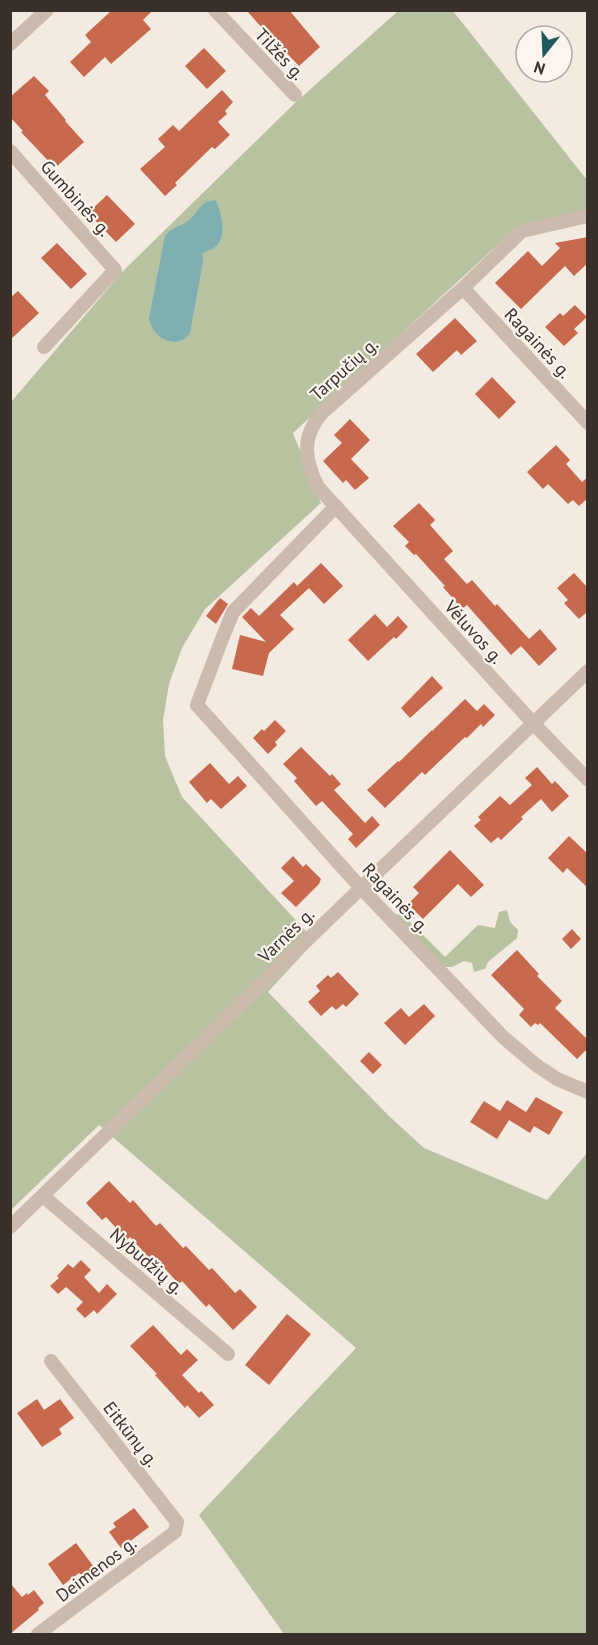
<svg xmlns="http://www.w3.org/2000/svg" width="598" height="1645" font-family="'PT Sans',sans-serif">
	<rect width="100%" height="100%" fill="#f3eae1"/>
	<!-- green -->
	<path fill="#b7c3a0" d="M 398,11 L 453,11 L 587,180 L 587,210 L 517,227 L 293,433 L 321,503 L 205,609 L 182,648 L 169,684 L 163,720 L 165,756 L 182,797 L 315,941 L 268,992 L 388,1115 L 424,1148 L 547,1200 L 587,1153 L 587,1634 L 284,1634 L 199,1515 L 356,1348 L 99,1125 L 11,1210 L 11,402 L 123,271 L 295,103 Z
		M 507,910 L 510,922 L 518,930 L 517,938 L 488,962 L 485,969 L 474,972 L 472,963 L 464,961 L 452,967 L 442,967 L 392,915 L 399,914 L 408,920 L 445,957 L 478,925 L 495,928 L 499,912 Z"/>
	<!-- water -->
	<path fill="#7fafb1" d="M 216,200 C 221,213 228,237 215,247 C 212,250 206,251 202,253 L 203,261 L 190,333 C 177,352 151,337 149,318 L 165,236 C 171,227 181,227 189,220 C 195,215 200,206 206,202 C 209,201 213,201 216,200 Z"/>
	<!-- building -->
	<path fill="#c6694d" d="M 112,10 L 153,10 L 143,20 L 151,29 L 111,64 L 105,57 L 84,77 L 70,62 L 91,42 L 85,35 Z
		M 246,10 L 289,10 L 320,47 L 299,66 L 279,45 L 276,47 L 262,32 L 264,30 Z
		M 204,48 L 226,71 L 207,89 L 185,66 Z
		M 34,76 L 49,91 L 45,95 L 66,120 L 65,121 L 84,142 L 55,168 L 21,132 L 23,131 L 10,117 L 10,97 Z
		M 222,90 L 233,102 L 225,111 L 227,114 L 218,122 L 230,135 L 215,149 L 212,147 L 175,183 L 177,185 L 165,196 L 140,169 L 165,147 L 158,139 L 173,125 L 179,131 Z
		M 107,195 L 135,224 L 116,242 L 88,213 Z
		M 588,237 L 588,263 L 574,276 L 565,266 L 521,309 L 495,283 L 528,251 L 542,266 L 560,248 L 555,243 Z
		M 57,243 L 87,274 L 71,289 L 41,258 Z
		M 18,291 L 39,313 L 10,340 L 10,298 Z
		M 575,305 L 587,317 L 574,329 L 578,333 L 564,346 L 545,327 L 560,313 L 563,316 Z
		M 455,318 L 477,341 L 461,355 L 457,350 L 433,372 L 416,354 Z
		M 492,377 L 516,402 L 499,419 L 475,394 Z
		M 350,419 L 370,440 L 351,459 L 369,478 L 355,490 L 346,480 L 343,483 L 323,461 L 342,443 L 334,435 Z
		M 556,445 L 570,460 L 566,464 L 582,482 L 588,477 L 588,498 L 579,506 L 573,500 L 568,504 L 548,484 L 543,489 L 527,472 Z
		M 419,503 L 435,520 L 430,525 L 453,551 L 444,559 L 464,581 L 467,584 L 472,580 L 495,606 L 497,604 L 529,639 L 540,629 L 557,649 L 539,666 L 521,646 L 511,655 L 467,605 L 462,609 L 443,587 L 445,586 L 416,554 L 414,555 L 405,546 L 409,542 L 393,526 Z
		M 321,563 L 343,586 L 324,604 L 309,588 L 280,615 L 294,629 L 269,653 L 263,676 L 232,669 L 240,635 L 266,642 L 242,617 L 251,608 L 259,616 L 294,582 L 297,586 Z
		M 574,573 L 588,588 L 588,611 L 579,619 L 564,603 L 568,600 L 557,588 Z
		M 220,598 L 228,604 L 216,624 L 206,616 Z
		M 375,614 L 387,627 L 398,616 L 408,627 L 396,639 L 394,637 L 368,661 L 348,640 Z
		M 432,676 L 443,688 L 410,718 L 401,708 Z
		M 465,699 L 477,711 L 484,704 L 495,715 L 483,727 L 481,724 L 467,738 L 465,737 L 425,775 L 422,772 L 385,808 L 367,790 L 398,761 L 399,762 L 432,730 L 432,731 Z
		M 275,720 L 286,731 L 275,742 L 277,745 L 268,754 L 253,738 L 262,729 L 264,731 Z
		M 301,747 L 330,776 L 332,774 L 341,784 L 334,790 L 365,823 L 372,816 L 380,825 L 356,848 L 348,839 L 353,834 L 322,801 L 316,806 L 294,781 L 297,778 L 283,764 Z
		M 210,763 L 229,784 L 238,776 L 247,786 L 221,809 L 211,799 L 207,803 L 189,782 Z
		M 537,767 L 552,784 L 555,781 L 569,796 L 552,812 L 541,799 L 521,817 L 523,819 L 501,840 L 498,837 L 491,843 L 474,826 L 481,820 L 478,817 L 500,796 L 510,805 L 532,785 L 525,778 Z
		M 569,836 L 588,854 L 588,888 L 567,868 L 563,873 L 548,858 Z
		M 450,850 L 484,885 L 471,897 L 458,884 L 423,919 L 408,904 L 419,893 L 413,887 Z
		M 293,856 L 303,867 L 306,864 L 321,879 L 319,884 L 296,907 L 281,893 L 294,881 L 281,868 Z
		M 572,929 L 581,939 L 571,949 L 562,939 Z
		M 517,950 L 539,974 L 537,976 L 562,1001 L 555,1008 L 588,1040 L 588,1048 L 577,1059 L 540,1023 L 538,1025 L 535,1023 L 531,1027 L 519,1015 L 524,1009 L 491,975 Z
		M 338,972 L 359,994 L 346,1007 L 343,1004 L 336,1010 L 332,1006 L 321,1016 L 308,1002 L 320,991 L 316,986 L 328,975 L 331,978 Z
		M 424,1004 L 435,1016 L 405,1045 L 384,1023 L 401,1008 L 409,1017 Z
		M 369,1052 L 382,1065 L 373,1074 L 360,1061 Z
		M 536,1097 L 563,1112 L 549,1135 L 534,1126 L 530,1133 L 509,1120 L 497,1139 L 470,1122 L 484,1101 L 500,1111 L 507,1100 L 526,1112 Z
		M 109,1181 L 130,1203 L 133,1200 L 156,1226 L 160,1223 L 183,1248 L 186,1246 L 209,1270 L 212,1268 L 235,1293 L 240,1289 L 257,1307 L 233,1330 L 209,1304 L 206,1307 L 182,1281 L 179,1284 L 156,1259 L 153,1262 L 130,1237 L 127,1240 L 106,1217 L 102,1220 L 86,1203 Z
		M 81,1260 L 91,1270 L 84,1277 L 99,1293 L 107,1284 L 117,1294 L 97,1314 L 94,1310 L 85,1318 L 76,1309 L 83,1302 L 66,1287 L 58,1294 L 50,1286 L 59,1278 L 57,1276 L 68,1264 L 73,1268 Z
		M 287,1314 L 311,1334 L 269,1385 L 245,1365 Z
		M 153,1325 L 181,1355 L 187,1349 L 198,1360 L 182,1375 L 199,1393 L 201,1391 L 214,1405 L 199,1418 L 187,1405 L 185,1408 L 155,1375 L 157,1374 L 130,1346 Z
		M 37,1399 L 44,1410 L 60,1399 L 74,1418 L 59,1429 L 62,1434 L 42,1447 L 17,1413 Z
		M 134,1508 L 149,1527 L 121,1548 L 109,1532 L 116,1527 L 113,1523 Z
		M 76,1543 L 94,1567 L 82,1576 L 79,1573 L 63,1585 L 48,1564 Z
		M 10,1583 L 22,1597 L 27,1593 L 28,1595 L 34,1590 L 44,1603 L 38,1608 L 39,1610 L 10,1634 Z"/>
	<g fill="none" stroke-linecap="round" stroke-linejoin="round">
		<!-- minor -->
		<path stroke="#ccbaac" stroke-width="14" d="M 215,10 L 295,95
			M 10,44 L 47,10
			M 10,151 L 115,270 L 44,347
			M 588,216 L 522,231 L 463,288 L 323,412 C 301,436 304,459 318,487 L 533,723 L 588,780
			M 463,288 L 588,423
			M 336,506 L 233,612 L 222,639 L 197,705 L 361,888 L 503,1037 L 536,1065 L 557,1079 L 588,1092
			M 43,1196 L 228,1354
			M 10,1227 L 361,888 L 588,671
			M 38,1634 L 175,1532 L 177,1522 L 51,1361"/>
	</g>
	<g text-anchor="middle" dominant-baseline="central" stroke-width="4.5" stroke-linejoin="round" paint-order="stroke">
		<!-- street labels -->
		<g font-size="18" fill="#3a302b" stroke="#fbf5ee">
			<text transform="translate(280 54) rotate(47)">Tilžės g.</text>
			<text transform="translate(76 198) rotate(48)">Gumbinės g.</text>
			<text transform="translate(538 343) rotate(47)">Ragainės g.</text>
			<text transform="translate(344 369) rotate(-42)">Tarpučių g.</text>
			<text transform="translate(474 632) rotate(48)">Vėluvos g.</text>
			<text transform="translate(396 898) rotate(47)">Ragainės g.</text>
			<text transform="translate(286 935) rotate(-44)">Varnės g.</text>
			<text transform="translate(147 1261) rotate(41)">Nybudžių g.</text>
			<text transform="translate(131 1434) rotate(52)">Eitkūnų g.</text>
			<text transform="translate(96 1569) rotate(-37)">Deimenos g.</text>
		</g>
	</g>
	<!-- border -->
	<rect width="598" height="1645" fill="none" stroke="#3a302b" stroke-width="24"/>
	<!-- north arrow -->
	<g transform="translate(544 54) rotate(198)"><circle r="28" fill="#fbf5ee" stroke="#aea6a0" stroke-width="1.5"/>
	<path d="M0-4.5L10 22L0 15L-10 22Z" fill="#20595c"/>
	<text y="-9" font-size="16" font-weight="bold" text-anchor="middle" fill="#3a302b">N</text>
	</g>
</svg>
